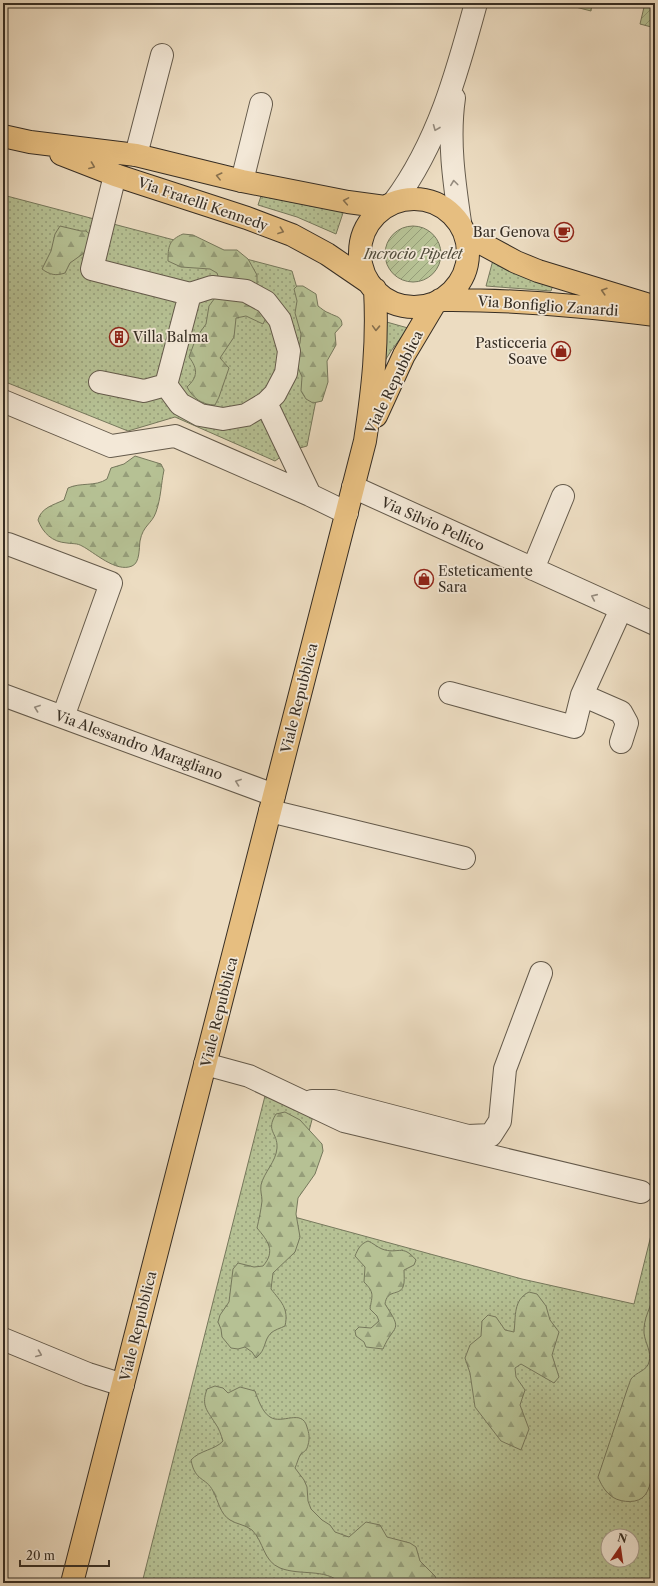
<svg xmlns="http://www.w3.org/2000/svg" width="658" height="1586" font-family="'Libre Caslon Text',serif">
	<defs>
		<pattern id="grass-dots" width="8" height="8" patternUnits="userSpaceOnUse"><rect width="8" height="8" fill="#b6c194"/><path d="M2 2h.1M6 6h.1" fill="none" stroke="#959d79" stroke-width="1.8" stroke-linecap="round"/></pattern>
		<pattern id="forest-firs" width="22" height="20" patternUnits="userSpaceOnUse"><rect width="22" height="20" fill="#b6c194"/><path d="M5 1l3.5 6h-7zM16 11l3.5 6h-7z" fill="#959d79"/></pattern>
		<pattern id="garden-furrows" width="10" height="10" patternUnits="userSpaceOnUse"><rect width="10" height="10" fill="#b6c194"/><path d="M-1 1l2-2M0 10L10 0M9 11l2-2" fill="none" stroke="#959d79"/></pattern>
	</defs>
	<rect width="100%" height="100%" fill="#ecdcc1"/>
	<filter id="stains"><feTurbulence type="fractalNoise" baseFrequency=".005" numOctaves="4"/><feColorMatrix values="0 0 0 0 .2 0 0 0 0 .09 0 0 0 0 .02 0 0 0 .5 -.17"/></filter>
	<radialGradient id="worn" r=".72"><stop offset=".6" stop-color="#630" stop-opacity="0"/><stop offset="1" stop-color="#630" stop-opacity=".3"/></radialGradient>
	<!-- grass -->
	<path fill="url(#grass-dots)" stroke="#76785c" fill-rule="evenodd" d="M 3,195 L 292,271 L 309,329 L 329,334 L 307,446 L 289,451 L 275,461 L 175,417 L 128,431 L 3,381 Z
		M 261,196 L 316,207 L 344,210 L 336,234 L 297,217 L 258,205 Z
		M 493,260 L 554,282 L 551,291 L 486,286 Z
		M 383,321 L 408,328 L 391,351 L 381,367 Z
		M 266,1092 L 314,1112 L 287,1215 L 522,1279 L 634,1304 L 655,1219 L 655,1583 L 142,1583 ZM 608,1536 L 632,1536 L 632,1560 L 608,1560 Z"/>
	<!-- forest -->
	<path fill="url(#forest-firs)" stroke="#76785c" d="M 60,226 L 81,231 L 86,231 L 93,237 L 89,246 L 84,253 L 70,263 L 65,273 C 56,276 50,275 42,269 L 51,251 L 55,234 Z
		M 183,234 L 193,235 L 224,250 L 237,250 L 248,259 L 257,275 L 257,285 L 267,316 L 263,324 L 246,316 L 236,318 L 234,337 L 220,358 L 229,368 L 219,397 L 215,405 C 202,405 193,398 187,387 C 198,377 198,369 189,357 L 196,338 L 206,324 L 209,306 L 220,291 L 220,282 L 217,273 L 210,269 L 181,267 L 168,261 C 168,246 169,240 183,234 Z
		M 297,286 L 303,286 L 316,294 L 318,306 C 321,308 325,312 329,313 C 336,317 342,316 342,325 L 335,333 L 336,345 L 327,361 L 328,382 L 322,401 L 313,403 L 306,399 L 301,391 L 302,377 L 297,365 L 296,351 L 300,343 L 301,334 L 295,313 L 297,301 L 294,289 Z
		M 135,456 L 161,464 L 164,470 C 161,484 161,498 156,512 C 152,524 143,525 140,541 C 139,548 140,563 132,566 C 116,573 94,552 82,546 C 77,543 73,544 67,543 C 52,542 43,533 38,520 C 41,508 53,505 64,500 L 68,488 C 81,482 95,487 107,479 L 111,468 L 124,464 Z
		M 285,1112 L 300,1120 L 322,1144 L 323,1151 L 315,1174 L 298,1198 L 296,1214 L 300,1237 L 295,1252 L 273,1273 L 271,1289 C 281,1302 289,1308 285,1326 C 281,1328 274,1330 271,1333 C 263,1341 267,1349 256,1358 L 252,1352 L 245,1347 L 238,1349 L 231,1348 L 222,1337 L 221,1329 L 218,1322 L 220,1315 L 229,1302 L 233,1269 L 238,1263 L 254,1267 L 263,1266 C 276,1251 268,1241 257,1228 C 259,1219 261,1210 262,1201 C 262,1195 260,1191 261,1185 C 264,1172 276,1162 277,1148 C 278,1132 265,1132 276,1114 Z
		M 368,1241 C 373,1243 377,1247 382,1249 C 398,1255 402,1243 416,1260 L 414,1265 L 404,1270 C 404,1275 405,1282 403,1287 C 399,1296 387,1289 385,1304 C 404,1333 394,1323 383,1349 L 366,1347 L 364,1342 L 356,1336 L 355,1331 L 359,1327 L 371,1328 L 379,1321 L 377,1316 L 370,1309 C 372,1295 375,1293 364,1282 L 365,1267 L 355,1256 C 358,1249 360,1244 368,1241 Z
		M 529,1292 L 537,1294 L 546,1306 L 550,1320 L 559,1332 L 552,1355 L 559,1377 L 554,1383 L 521,1364 L 515,1368 L 516,1377 L 525,1390 L 520,1405 L 529,1429 L 521,1450 L 501,1441 L 475,1407 L 470,1373 L 465,1358 L 470,1345 L 481,1336 L 482,1321 L 488,1315 L 496,1317 L 505,1330 L 514,1332 C 516,1316 513,1300 529,1292 Z
		M 655,1294 L 655,1463 C 652,1472 651,1492 642,1498 C 634,1504 617,1502 610,1495 C 604,1490 601,1484 598,1477 L 628,1387 C 629,1385 630,1381 631,1379 C 636,1372 647,1371 649,1362 C 652,1352 645,1343 644,1333 C 643,1319 651,1306 655,1294 Z
		M 215,1386 L 223,1388 L 228,1393 L 240,1387 L 255,1391 C 258,1399 262,1412 270,1417 C 282,1425 302,1408 307,1427 C 309,1433 310,1438 308,1445 C 307,1450 305,1451 301,1454 C 298,1458 297,1464 295,1468 L 304,1480 L 307,1487 L 308,1501 L 311,1509 L 322,1520 L 330,1525 L 335,1532 L 349,1537 L 366,1522 L 380,1525 L 387,1537 L 410,1543 L 416,1547 L 420,1561 L 435,1576 L 438,1583 L 341,1583 C 324,1568 301,1576 280,1568 C 263,1561 264,1542 252,1530 C 246,1525 236,1524 230,1520 C 220,1514 218,1500 213,1491 C 206,1477 195,1482 191,1460 C 200,1450 215,1450 223,1441 C 221,1435 219,1428 215,1423 C 207,1410 201,1406 207,1389 Z"/>
	<!-- garden -->
	<path fill="url(#garden-furrows)" stroke="#76785c" d="M 560,3 L 592,3 L 591,11 Z
		M 645,3 L 655,3 L 655,28 L 640,24 Z
		M385 254a28 28 0 1 1 56 0a28 28 0 1 1-56 0Z"/>
	<g fill="none" stroke-linecap="round" stroke-linejoin="round">
		<!-- minor casing -->
		<g stroke="#645a4b" stroke-width="24">
			<path id="minor" d="M 454,98 C 448,139 454,181 460,222
				M 136,155 L 162,55
				M 115,175 L 92,269 L 190,294 L 212,287 L 246,291 L 266,302 L 280,320 L 289,351 L 286,373 L 275,394 L 266,403 L 246,415 L 223,419 L 200,415 L 180,404 L 166,385 L 190,294
				M 242,181 L 261,104
				M 394,202 C 438,143 457,73 476,3
				M 100,382 L 144,391 L 166,385
				M 3,401 L 111,446 L 175,436 L 310,495 L 347,513
				M 266,403 L 310,495
				M 353,487 L 655,624
				M 8,544 L 111,583 L 63,717
				M 533,569 L 563,496
				M 450,693 L 574,727 L 582,695 L 621,609
				M 3,695 L 274,795
				M 582,695 L 621,712 L 627,723 L 621,742
				M 270,811 L 464,858
				M 205,1064 L 249,1076 L 344,1121 L 641,1192
				M 312,1101 L 334,1101 L 468,1136 L 491,1135 L 500,1121 L 505,1069 L 541,973
				M 3,1339 L 88,1374 L 123,1385"/>
		</g>
		<!-- major casing -->
		<g stroke="#372e24" stroke-width="24">
			<path id="major" d="M 3,136 L 30,142 L 136,155 L 242,181 L 348,202 L 385,207
				M 61,154 L 115,175 L 247,218 L 292,235 L 327,254 L 368,282
				M360 253a54 54 0 1 1 108 0a54 54 0 1 1-108 0Z
				M 466,235 L 516,262 L 538,271 L 646,304
				M 440,300 C 512,299 584,306 655,315
				M 376,416 L 404,355 L 435,303
				M 72,1583 L 365,441 C 373,388 378,343 375,289"/>
		</g>
		<!-- minor -->
		<use href="#minor" stroke="#f3e8d7" stroke-width="22"/>
		<!-- major -->
		<use href="#major" stroke="#e6be80" stroke-width="22"/>
	</g>
	<!-- one-way arrows -->
	<defs><path id="oneway-chevron" d="M-2-3.5L2.5 0L-2 3.5" fill="none" stroke-width="1.6" stroke-linecap="round" stroke-linejoin="round"/></defs>
	<g stroke="#958b7e">
		<use href="#oneway-chevron" transform="translate(436 128) rotate(112)"/>
		<use href="#oneway-chevron" transform="translate(454 183) rotate(-97)"/>
		<use href="#oneway-chevron" transform="translate(594 597) rotate(-156)"/>
		<use href="#oneway-chevron" transform="translate(37 708) rotate(-160)"/>
		<use href="#oneway-chevron" transform="translate(238 782) rotate(-160)"/>
		<use href="#oneway-chevron" transform="translate(39 1354) rotate(22)"/>
	</g>
	<g stroke="#866f4d">
		<use href="#oneway-chevron" transform="translate(92 166) rotate(21)"/>
		<use href="#oneway-chevron" transform="translate(219 176) rotate(-166)"/>
		<use href="#oneway-chevron" transform="translate(346 201) rotate(-170)"/>
		<use href="#oneway-chevron" transform="translate(281 231) rotate(20)"/>
		<use href="#oneway-chevron" transform="translate(604 291) rotate(-163)"/>
		<use href="#oneway-chevron" transform="translate(376 328) rotate(92)"/>
	</g>
	<!-- icons -->
	<defs>
		<g id="cafe-ring" transform="scale(1)"><circle r="9.5" fill="#f3e8d7" stroke="#8f2418" stroke-width="1.5"/><path d="M-5.5-4.5H6V0H3Q3 3.5 0 3.5H-2.5Q-5.5 3.5-5.5 0ZM3-3.2v2h1.7v-2ZM-6 4.5H4V6H-6Z" fill="#8f2418"/></g>
		<g id="building-ring" transform="scale(1)"><circle r="9.5" fill="#f3e8d7" stroke="#8f2418" stroke-width="1.5"/><path d="M-4-6H4V6H1V3H-1V6H-4ZM-2.5-4.3h1.7v1.8h-1.7ZM.8-4.3h1.7v1.8H.8ZM-2.5-1h1.7V.8h-1.7ZM.8-1h1.7V.8H.8Z" fill="#8f2418"/></g>
		<g id="shop-ring" transform="scale(1)"><circle r="9.5" fill="#f3e8d7" stroke="#8f2418" stroke-width="1.5"/><path d="M-5-2.5h2.3a2.7 3.5 0 0 1 5.4 0H5L5.5 6h-11ZM-1.5-2.5h3a1.5 2.3 0 0 0-3 0Z" fill="#8f2418"/></g>
	</defs>
	<g fill-rule="evenodd">
		<use href="#cafe-ring" x="564" y="232"/>
		<use href="#building-ring" x="119" y="337"/>
		<use href="#shop-ring" x="561" y="351"/>
		<use href="#shop-ring" x="424" y="579"/>
	</g>
	<g text-anchor="middle" dominant-baseline="central" stroke-width="3.5" stroke-linejoin="round" paint-order="stroke">
		<!-- street labels -->
		<g font-size="14" fill="#372e24" stroke="#f3e8d7">
			<text transform="translate(203 204) rotate(19)">Via Fratelli Kennedy</text>
			<text transform="translate(548 306) rotate(4)">Via Bonfiglio Zanardi</text>
			<text transform="translate(394 382) rotate(-64)">Viale Repubblica</text>
			<text transform="translate(433 524) rotate(24)">Via Silvio Pellico</text>
			<text transform="translate(299 698) rotate(-76)">Viale Repubblica</text>
			<text transform="translate(139 745) rotate(20)">Via Alessandro Maragliano</text>
			<text transform="translate(219 1012) rotate(-76)">Viale Repubblica</text>
			<text transform="translate(138 1326) rotate(-76)">Viale Repubblica</text>
		</g>
		<!-- poi labels -->
		<g font-size="14" fill="#372e24" stroke="#f3e8d7" text-anchor="end">
			<text x="550" y="232">Bar Genova</text>
			<text x="133" y="337" text-anchor="start">Villa Balma</text>
			<text x="547" y="343">Pasticceria<tspan x="547" dy="16">Soave</tspan></text>
			<text x="438" y="571" text-anchor="start">Esteticamente<tspan x="438" dy="16">Sara</tspan></text>
		</g>
		<!-- park labels -->
		<g font-size="14" font-style="italic" fill="#504b3a" stroke="#f3e8d7">
			<text x="413" y="254">Incrocio Pipelet</text>
		</g>
	</g>
	<!-- margin -->
	<rect width="658" height="1586" fill="none" stroke="#ecdcc1" stroke-width="16"/>
	<rect x="4" y="4" width="650" height="1578" fill="none" stroke="#372e24" stroke-width="2"/>
	<rect x="8" y="8" width="642" height="1570" fill="none" stroke="#372e24"/>
	<!-- north arrow -->
	<g transform="translate(620 1548) rotate(13)"><circle r="19" fill="#f3e8d7" stroke="#a89e8f"/>
	<path d="M0-3L7 15L0 10L-7 15Z" fill="#8f2418"/>
	<text y="-6" font-size="11" font-weight="bold" text-anchor="middle" fill="#372e24">N</text>
	</g>
	<!-- scale -->
	<path d="M20 1560v6h89v-6" fill="none" stroke="#372e24" stroke-width="2"/>
	<text x="26" y="1560" font-size="12" fill="#372e24" stroke="#f3e8d7" stroke-width="3" paint-order="stroke">20 m</text>
	<rect width="100%" height="100%" filter="url(#stains)"/>
	<rect width="100%" height="100%" fill="url(#worn)"/>
</svg>
